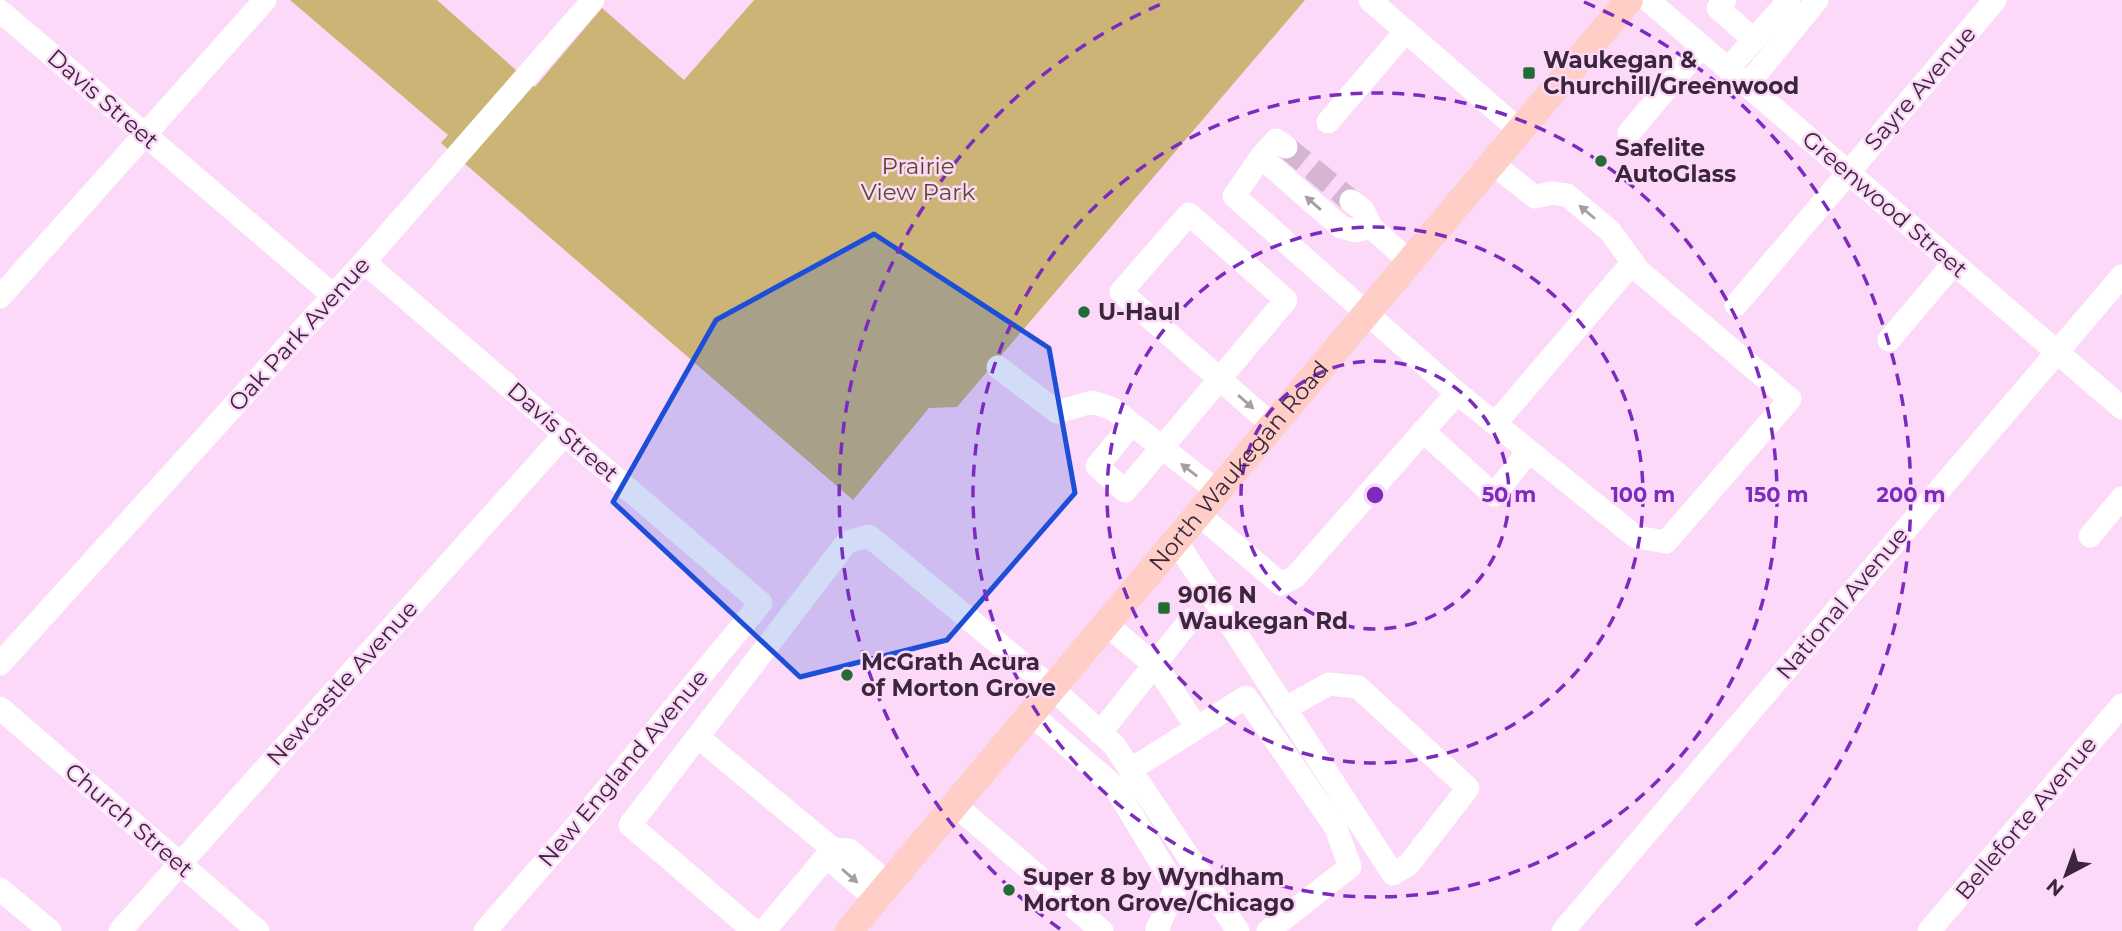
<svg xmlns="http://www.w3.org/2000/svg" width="2122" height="931" font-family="Montserrat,sans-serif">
	<rect width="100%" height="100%" fill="#fcd9f9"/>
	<!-- green -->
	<path fill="#ccb477" d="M 290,0 L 437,0 L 535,87 L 602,8 L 684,80 L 754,0 L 1305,0 L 957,407 L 929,408 L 853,500 L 441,143 L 448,135 Z"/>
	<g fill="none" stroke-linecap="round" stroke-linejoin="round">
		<!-- minor-tunnel -->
		<path stroke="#d6b5d3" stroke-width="23" stroke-dasharray="23 11" stroke-linecap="butt" d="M 1286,147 L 1351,201"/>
		<!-- minor -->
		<path stroke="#fff" stroke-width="23" d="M 1370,0 L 1519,130
			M 1648,0 L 2122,408
			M 1725,0 L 1718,8 L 1754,40
			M 0,11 L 334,296
			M 1728,69 L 1789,0
			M 1747,85 L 1817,0
			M 1328,122 L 1406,31
			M 1629,133 L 1702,46
			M 1286,147 L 1276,140 L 1261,157 L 1234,196 L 1457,393 L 1636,537 L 1666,542 L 1790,399 L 1639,271 L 1610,231 L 1567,195 L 1551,193 L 1535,197 L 1492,163
			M 1261,157 L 1341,227 L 1356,231 L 1371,227
			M 1351,201 L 1363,210 L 1371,227 L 1409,261
			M 364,262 L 761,603 L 577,825 L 485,931
			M 0,297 L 265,0
			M 1736,305 L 1995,0
			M 1889,340 L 1954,263
			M 998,367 L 1057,412 L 1092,402 L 1113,409 L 1217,491
			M 1132,424 L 1097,466 L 1125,491 C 1179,428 1232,364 1286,300 L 1189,214 L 1121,292 L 1272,425
			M 1495,424 L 1633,262
			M 1423,431 L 1494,495 L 1529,451
			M 1198,514 L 1281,584 L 1295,577 L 1457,393
			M 2090,536 L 2122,498
			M 1176,541 L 1393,874 L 1409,864 L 1468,788 L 1358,687 L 1329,684 L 1284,709
			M 1106,624 L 1157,667 L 1197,728
			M 0,664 L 364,262 L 593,0
			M 0,708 L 258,931
			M 1031,714 L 1115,787 L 1176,888 L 1157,929 L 1159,931
			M 1100,733 L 1190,620
			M 698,737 L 833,849 L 849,850 L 889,884
			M 1130,770 L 1246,697 L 1336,828 L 1350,867 L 1268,931
			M 955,805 L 1102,931
			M 833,849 L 835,864 L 876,899
			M 0,889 L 50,931
			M 120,931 L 565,434
			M 754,931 L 630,825 L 847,542 L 869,536 L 1052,688 L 1114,745 L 1238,931
			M 764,931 L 833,849
			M 1563,931 L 2122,276
			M 1929,931 L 2122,705"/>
		<!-- major -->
		<path stroke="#fecec7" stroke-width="28" id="s1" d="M 849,931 L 1629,0"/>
	</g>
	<!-- one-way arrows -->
	<defs><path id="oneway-solid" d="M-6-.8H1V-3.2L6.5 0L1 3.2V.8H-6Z" transform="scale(1.75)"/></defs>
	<g fill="#a79da7">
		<use href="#oneway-solid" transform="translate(1313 203) rotate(-139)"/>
		<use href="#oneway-solid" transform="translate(1587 212) rotate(-140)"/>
		<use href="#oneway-solid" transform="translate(1246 402) rotate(41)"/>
		<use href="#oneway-solid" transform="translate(1189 470) rotate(-142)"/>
		<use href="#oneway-solid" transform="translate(850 876) rotate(41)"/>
	</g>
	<!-- marked area -->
	<path fill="#1d4ed8" fill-opacity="0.2" stroke="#1d4ed8" stroke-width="5" stroke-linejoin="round" d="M 874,234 L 1049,348 L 1075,493 L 947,640 L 800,677 L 613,502 L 716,320 Z"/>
	<!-- distance rings -->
	<g fill="none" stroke="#7b2cbf" stroke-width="3.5" stroke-dasharray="12 9">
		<circle cx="1375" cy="495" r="134"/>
		<circle cx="1375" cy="495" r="268"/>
		<circle cx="1375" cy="495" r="402"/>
		<path d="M1060 929A536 536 0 0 1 1166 2M1584 2A536 536 0 0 1 1690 929"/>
	</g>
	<!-- markers -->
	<g fill="#256b36" stroke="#fcd9f9" stroke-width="2.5">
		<rect x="1522" y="66" width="14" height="14" rx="3.5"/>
		<circle cx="1601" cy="161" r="7"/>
		<circle cx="1084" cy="312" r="7"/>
		<rect x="1157" y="601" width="14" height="14" rx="3.5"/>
		<circle cx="847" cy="675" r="7"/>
		<circle cx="1009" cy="890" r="7"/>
	</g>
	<g text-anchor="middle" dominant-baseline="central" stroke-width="5" stroke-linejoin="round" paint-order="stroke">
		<!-- poi labels -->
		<g font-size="23" font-weight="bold" fill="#3c263b" stroke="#fcd9f9" text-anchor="start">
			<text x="1543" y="60">Waukegan &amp;<tspan x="1543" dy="26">Churchill/Greenwood</tspan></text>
			<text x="1615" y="148">Safelite<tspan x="1615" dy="26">AutoGlass</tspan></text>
			<text x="1098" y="312">U-Haul</text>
			<text x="1178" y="595">9016 N<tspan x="1178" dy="26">Waukegan Rd</tspan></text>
			<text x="861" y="662">McGrath Acura<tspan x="861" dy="26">of Morton Grove</tspan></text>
			<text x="1023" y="877">Super 8 by Wyndham<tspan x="1023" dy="26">Morton Grove/Chicago</tspan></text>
		</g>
		<!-- street labels -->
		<g font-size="23" fill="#3c263b" stroke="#fcd9f9">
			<text transform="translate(1920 88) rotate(-49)">Sayre Avenue</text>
			<text transform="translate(103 99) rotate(41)">Davis Street</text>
			<text transform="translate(1885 204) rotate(41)">Greenwood Street</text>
			<text transform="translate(299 334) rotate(-48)">Oak Park Avenue</text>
			<text transform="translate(563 432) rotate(41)">Davis Street</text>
			<text stroke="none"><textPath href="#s1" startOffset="607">North Waukegan Road</textPath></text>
			<text transform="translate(1842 603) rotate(-50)">National Avenue</text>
			<text transform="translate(342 683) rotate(-48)">Newcastle Avenue</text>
			<text transform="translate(623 768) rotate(-50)">New England Avenue</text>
			<text transform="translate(2026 818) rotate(-50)">Belleforte Avenue</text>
			<text transform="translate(129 820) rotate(41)">Church Street</text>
		</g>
		<!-- park labels -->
		<g font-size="23" fill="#5a4b25" stroke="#fcd9f9">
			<text x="918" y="166">Prairie<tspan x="918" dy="26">View Park</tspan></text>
		</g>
	</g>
	<circle cx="1375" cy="495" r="10" fill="#7b2cbf" stroke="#fcd9f9" stroke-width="3.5"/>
	<g font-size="21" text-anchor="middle" font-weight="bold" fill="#7b2cbf" stroke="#fcd9f9" stroke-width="5" stroke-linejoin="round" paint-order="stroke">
		<text x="1509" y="502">50 m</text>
		<text x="1643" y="502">100 m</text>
		<text x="1777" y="502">150 m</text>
		<text x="1911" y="502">200 m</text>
	</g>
	<!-- north arrow -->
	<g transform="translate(2066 875) rotate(221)" stroke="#fcd9f9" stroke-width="5" paint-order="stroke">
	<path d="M0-5L12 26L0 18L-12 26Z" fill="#3c263b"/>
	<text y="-10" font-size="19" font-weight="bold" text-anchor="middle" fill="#3c263b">N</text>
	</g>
</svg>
